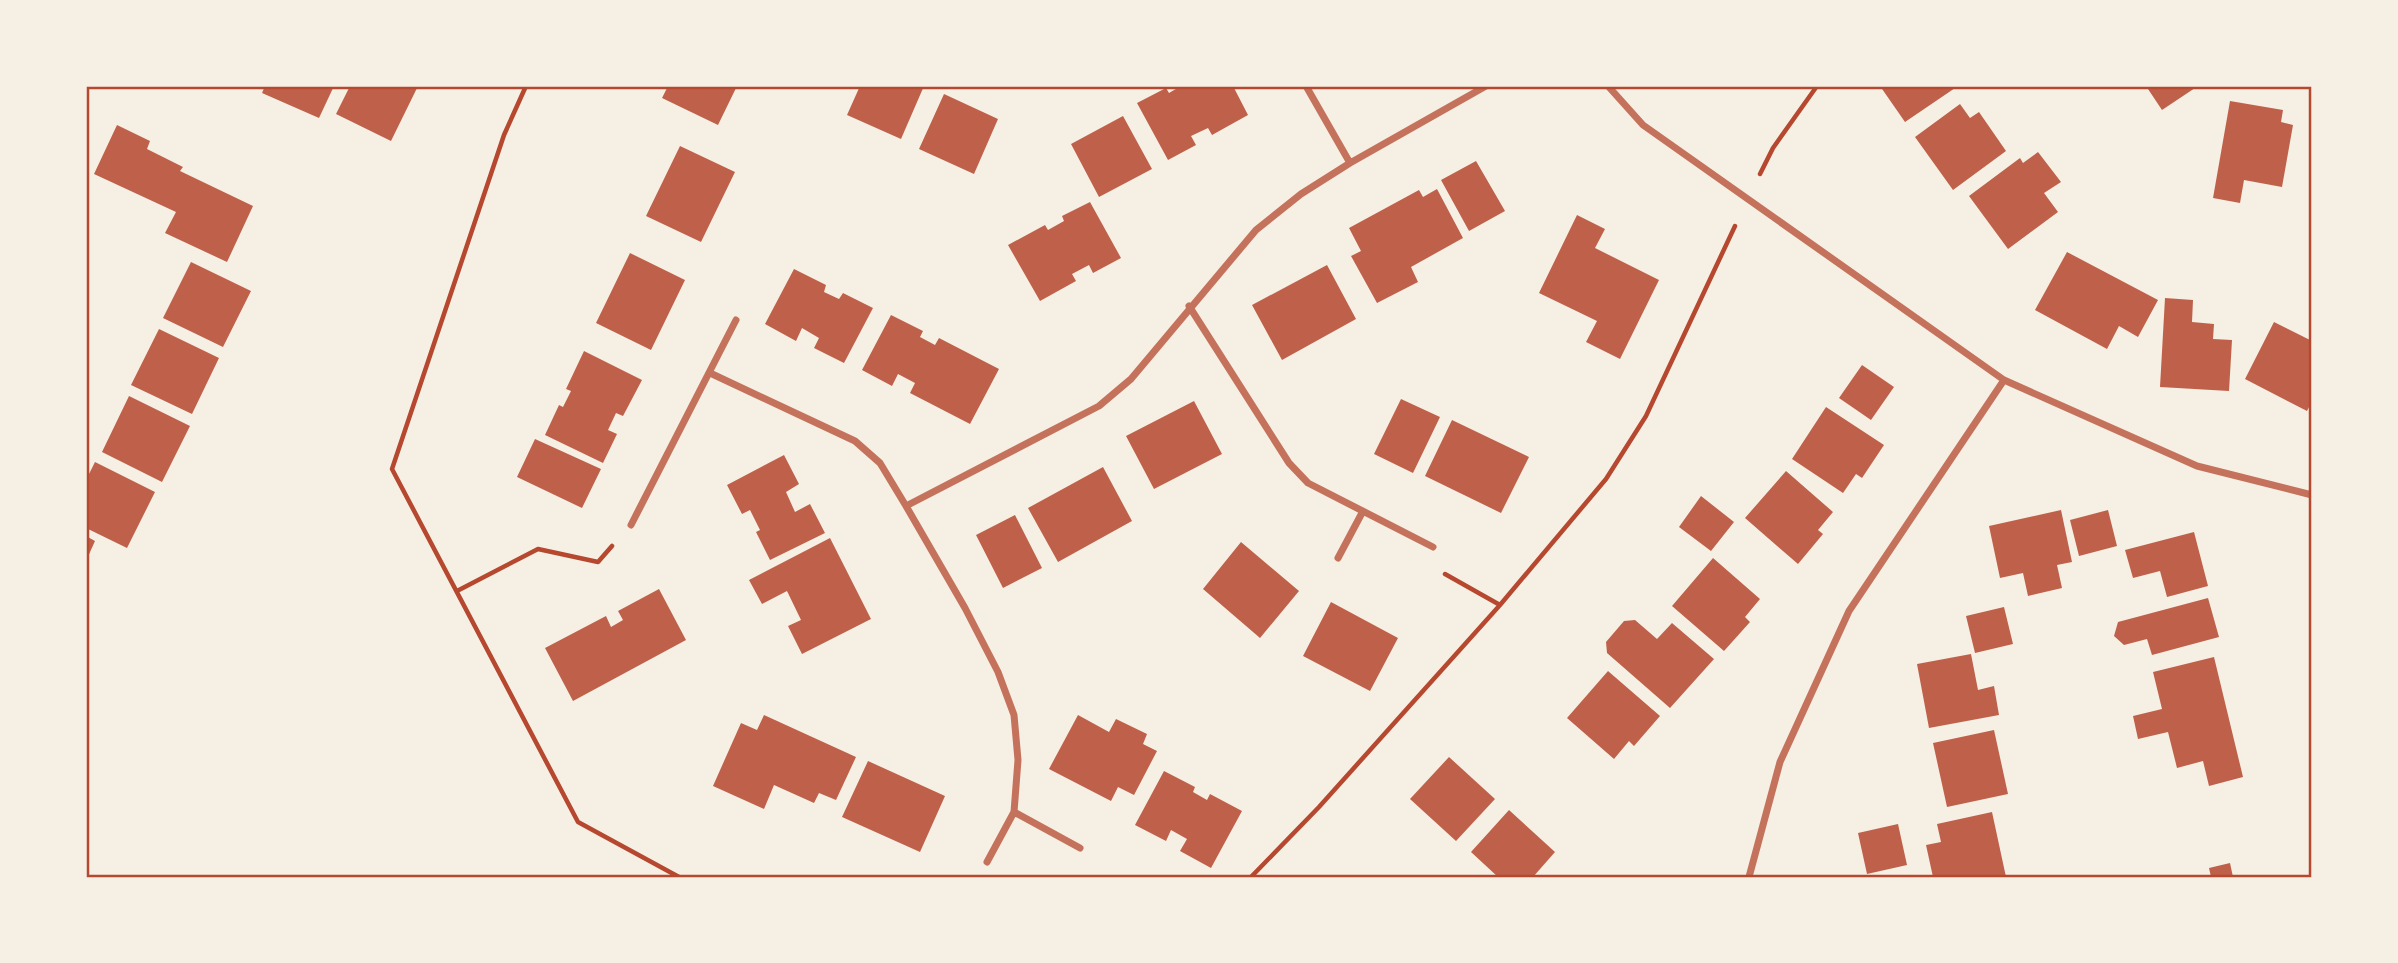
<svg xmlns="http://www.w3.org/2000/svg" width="2398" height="963" font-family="Signika,sans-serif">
	<rect width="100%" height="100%" fill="#f6efe4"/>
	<!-- building -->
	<path fill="#bf614a" d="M 265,86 L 334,86 L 319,118 L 262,93 Z
		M 350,86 L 418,86 L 391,141 L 336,114 Z
		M 668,86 L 737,86 L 718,125 L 662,98 Z
		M 860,86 L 924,86 L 901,139 L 847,115 Z
		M 1181,86 L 1233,86 L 1248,115 L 1212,135 L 1208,128 L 1191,136 L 1196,145 L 1168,160 L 1137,103 L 1166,88 L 1169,93 Z
		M 1880,86 L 1958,86 L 1905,122 Z
		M 2146,86 L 2198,86 L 2162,110 Z
		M 944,94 L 998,119 L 974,174 L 919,149 Z
		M 2230,101 L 2283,110 L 2281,122 L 2293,125 L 2282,187 L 2244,180 L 2240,203 L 2213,198 Z
		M 1960,104 L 1970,118 L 1979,112 L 2006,151 L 1953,190 L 1915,137 Z
		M 1123,116 L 1152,169 L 1099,197 L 1071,144 Z
		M 117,125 L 150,141 L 147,149 L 183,167 L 180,171 L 253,206 L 227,262 L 165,233 L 176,212 L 94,174 Z
		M 680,146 L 735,172 L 701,242 L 646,216 Z
		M 2038,152 L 2061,182 L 2044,193 L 2058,212 L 2008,249 L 1969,196 L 2020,158 L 2023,163 Z
		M 1476,161 L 1505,211 L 1469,231 L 1441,180 Z
		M 1437,189 L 1463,238 L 1411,267 L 1418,282 L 1377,303 L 1351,256 L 1361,251 L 1349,228 L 1419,190 L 1423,197 Z
		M 1090,202 L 1121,258 L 1093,273 L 1089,265 L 1072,274 L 1076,281 L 1040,301 L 1008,245 L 1045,225 L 1048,230 L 1064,221 L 1062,216 Z
		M 1577,215 L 1605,229 L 1595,248 L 1659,280 L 1620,359 L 1586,342 L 1597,321 L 1539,293 Z
		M 2067,252 L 2158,300 L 2138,337 L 2119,326 L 2107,349 L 2035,310 Z
		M 630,253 L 685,280 L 651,350 L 596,323 Z
		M 191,262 L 251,291 L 223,347 L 163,318 Z
		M 1327,265 L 1356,319 L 1282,360 L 1252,305 Z
		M 794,269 L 826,285 L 824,292 L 839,299 L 843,293 L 873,308 L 844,363 L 814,348 L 819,338 L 802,328 L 796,341 L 765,324 Z
		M 2165,298 L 2193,300 L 2192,322 L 2214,324 L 2213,339 L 2232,340 L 2229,391 L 2160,387 Z
		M 891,315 L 923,331 L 920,337 L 935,345 L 939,338 L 999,369 L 970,424 L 910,393 L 915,383 L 898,374 L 892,386 L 862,370 Z
		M 2274,322 L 2312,341 L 2312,401 L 2307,411 L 2245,379 Z
		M 159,329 L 219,358 L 192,414 L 131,385 Z
		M 584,351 L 642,380 L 623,416 L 616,413 L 608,430 L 617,434 L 603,463 L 545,435 L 559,405 L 563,407 L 571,391 L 566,389 Z
		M 1862,365 L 1894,387 L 1871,420 L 1839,398 Z
		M 129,396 L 190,426 L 162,482 L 102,452 Z
		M 1401,399 L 1440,417 L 1413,473 L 1374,454 Z
		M 1194,401 L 1222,454 L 1154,489 L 1126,436 Z
		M 1826,407 L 1884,445 L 1862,478 L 1856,474 L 1843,493 L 1792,459 Z
		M 1452,420 L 1529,457 L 1501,513 L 1425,476 Z
		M 535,439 L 601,469 L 582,508 L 517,477 Z
		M 784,455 L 799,484 L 786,492 L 795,512 L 810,504 L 825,533 L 770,560 L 756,532 L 760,530 L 750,510 L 742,514 L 727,485 Z
		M 95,462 L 155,492 L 127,548 L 86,528 L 86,480 Z
		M 1103,467 L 1132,521 L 1058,562 L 1028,508 Z
		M 1786,471 L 1833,512 L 1818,530 L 1823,534 L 1798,564 L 1745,518 Z
		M 1701,496 L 1734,522 L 1711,551 L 1679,527 Z
		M 2061,510 L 2072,562 L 2057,565 L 2062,588 L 2028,596 L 2023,573 L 2000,578 L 1989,526 Z
		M 2108,510 L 2117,546 L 2079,556 L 2070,520 Z
		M 1015,515 L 1042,568 L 1003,588 L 976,535 Z
		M 2194,532 L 2208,586 L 2167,597 L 2160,571 L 2133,578 L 2125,550 Z
		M 86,536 L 95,541 L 86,561 Z
		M 830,538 L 871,619 L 802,654 L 788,626 L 801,620 L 787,591 L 762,604 L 749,580 Z
		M 1241,542 L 1299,591 L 1260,638 L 1203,589 Z
		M 1713,558 L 1760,599 L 1745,617 L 1750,622 L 1724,651 L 1672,606 Z
		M 659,589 L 686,640 L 573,701 L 545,648 L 606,616 L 611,627 L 623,620 L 618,611 Z
		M 2208,598 L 2219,637 L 2152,655 L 2147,639 L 2124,645 L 2114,636 L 2118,622 Z
		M 1331,602 L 1398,638 L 1370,691 L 1303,656 Z
		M 2004,607 L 2013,644 L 1975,653 L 1966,616 Z
		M 1635,620 L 1657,639 L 1672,623 L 1714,659 L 1670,708 L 1607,653 L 1606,642 L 1624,621 Z
		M 1971,654 L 1978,690 L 1994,686 L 1999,715 L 1929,728 L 1917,664 Z
		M 2214,657 L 2243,777 L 2209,786 L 2203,761 L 2177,768 L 2168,732 L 2138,739 L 2133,716 L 2162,709 L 2153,672 Z
		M 1608,671 L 1660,716 L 1634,746 L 1629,741 L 1614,759 L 1567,718 Z
		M 764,715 L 856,757 L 836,800 L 819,793 L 814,803 L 774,785 L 764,809 L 713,786 L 741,723 L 757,730 Z
		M 1078,715 L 1109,732 L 1116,719 L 1147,734 L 1143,744 L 1157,751 L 1134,795 L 1118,787 L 1111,801 L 1049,769 Z
		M 1994,730 L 2008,794 L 1947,807 L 1933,743 Z
		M 1449,757 L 1495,799 L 1456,841 L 1410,799 Z
		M 868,761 L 945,796 L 920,852 L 842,817 Z
		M 1164,771 L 1195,787 L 1193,792 L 1207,800 L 1210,794 L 1242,811 L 1211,868 L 1180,851 L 1187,839 L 1171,830 L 1166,841 L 1135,825 Z
		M 1509,810 L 1555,852 L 1533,877 L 1498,877 L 1471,852 Z
		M 1992,812 L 2006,877 L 1933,877 L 1926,845 L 1941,842 L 1937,824 Z
		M 1898,824 L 1907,865 L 1867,874 L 1858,833 Z
		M 2230,863 L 2233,877 L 2211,877 L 2209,868 Z"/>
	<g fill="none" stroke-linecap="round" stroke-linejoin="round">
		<!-- path -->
		<path stroke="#b5482f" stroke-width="4.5" d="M 526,86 L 504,135 L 392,469 L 578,822 L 679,877
			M 1760,174 L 1773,148 L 1817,86
			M 1445,574 L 1500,605
			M 457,591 L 538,549 L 598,562 L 612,546
			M 1251,877 L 1319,807 L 1500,605 L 1606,479 L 1646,416 L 1735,226"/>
		<!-- minor -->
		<path stroke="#c5725c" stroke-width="7" d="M 1306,86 L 1350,163
			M 1608,86 L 1643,125 L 2004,380 L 2197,466 L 2312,495
			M 1189,306 L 1289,463 L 1308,483 L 1433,547
			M 710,373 L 855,441 L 880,463 L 906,506 L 1099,406 L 1131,379 L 1256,230 L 1301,194 L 1350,163 L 1486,86
			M 906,506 L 965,608 L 998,672 L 1014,715 L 1018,760 L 1014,812 L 1080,848
			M 631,525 L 736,320
			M 1338,558 L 1363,511
			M 987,862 L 1014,812
			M 1749,877 L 1780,762 L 1849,611 L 2004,380"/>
	</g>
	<!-- border -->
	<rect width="2398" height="963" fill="none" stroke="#f6efe4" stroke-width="175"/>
	<rect x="88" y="88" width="2222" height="788" fill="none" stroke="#b5482f" stroke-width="2.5"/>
</svg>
